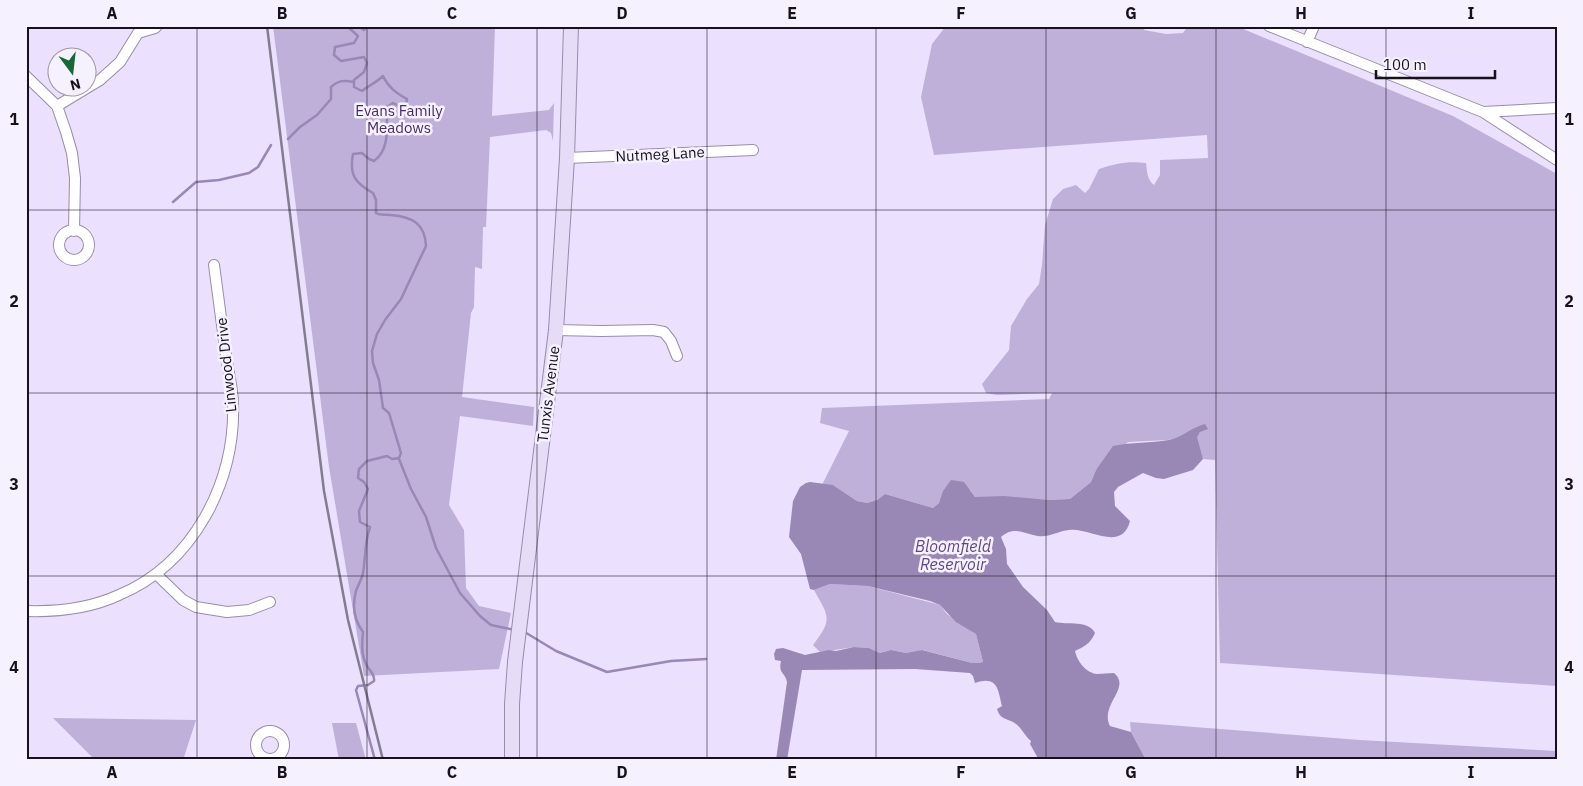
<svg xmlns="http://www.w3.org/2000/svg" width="1583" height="786" font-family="'IBM Plex Sans',sans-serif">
	<rect width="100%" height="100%" fill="#ebe0fd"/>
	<!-- green -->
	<path fill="#bfb0da" d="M 273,26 L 495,26 L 492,116 L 549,110 L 554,103 L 553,141 L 551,133 L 546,130 L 490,137 L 486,227 L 483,227 L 482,269 L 475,267 L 474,307 L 471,313 L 462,397 L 534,407 L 533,426 L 460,416 L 449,505 L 464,530 L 466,588 L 479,606 L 511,613 L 499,669 L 364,676 L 329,467 Z
		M 946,26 L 1145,26 L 1144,30 L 1166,34 L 1183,33 L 1188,26 L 1236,26 L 1453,116 L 1557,174 L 1557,686 L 1220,663 L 1215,460 L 1203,459 L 1196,437 L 1200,432 L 1198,426 L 1181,437 L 1168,440 L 1128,442 L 1096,470 L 1091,482 L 1070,499 L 1049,500 L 975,497 L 970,490 L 943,494 L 939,503 L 933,508 L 885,494 L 877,500 L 867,503 L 857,501 L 833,485 L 822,485 L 849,431 L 820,423 L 822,408 L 1049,399 L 1052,393 L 997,395 L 986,393 L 982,384 L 1009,350 L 1011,326 L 1027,299 L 1039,284 L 1042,265 L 1045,225 L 1053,199 L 1063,189 L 1076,185 L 1085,193 L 1089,189 L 1099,169 C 1117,163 1128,161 1146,163 C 1147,171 1147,180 1154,185 L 1160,175 L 1160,160 L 1208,158 L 1207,135 L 934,155 L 921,97 L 932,44 Z
		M 830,584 L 868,586 L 940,605 L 947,614 L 976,634 L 983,662 L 980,664 L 972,663 L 923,650 L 906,653 L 891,650 L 880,653 L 869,648 L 855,647 L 820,652 L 813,645 C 833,619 829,617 814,590 Z
		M 53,718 L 196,720 L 183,760 L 95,760 Z
		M 1130,722 L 1360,740 L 1557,751 L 1557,760 L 1146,760 L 1131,732 Z
		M 332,723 L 356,723 L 366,760 L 339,760 Z"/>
	<!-- water -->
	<path fill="#9987b5" d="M 1205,424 L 1208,429 L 1200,432 L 1197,437 L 1203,459 L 1193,470 L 1164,479 L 1156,478 L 1143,473 L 1118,487 L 1114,492 L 1115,506 L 1130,521 C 1122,553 1089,527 1069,530 C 1058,531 1048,538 1038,536 C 1025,534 1014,525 1001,537 L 1006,549 L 1007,564 L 1023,587 L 1047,610 L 1055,622 C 1067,625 1089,620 1095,633 C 1090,644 1085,646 1075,651 C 1077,661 1086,673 1097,674 C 1103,674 1108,673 1114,673 C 1132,688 1099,705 1110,726 L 1131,732 L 1146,760 L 1039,760 L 1030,744 L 1031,741 C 1024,735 1021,726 1013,722 C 1005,718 1000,719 997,709 L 1002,706 C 998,690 998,675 975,683 L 973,676 L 970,673 L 915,669 L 802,670 L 787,760 L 776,760 L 787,682 C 785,672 778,674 781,661 L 775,660 L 774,654 L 776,649 L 783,648 L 805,655 L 829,650 L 836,651 L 854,647 L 869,648 L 880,653 L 891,650 L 906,653 L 922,650 L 972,663 L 980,663 L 983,662 L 976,634 L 956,622 L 940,605 L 930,601 L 868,586 L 830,584 L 814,590 L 810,589 L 801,554 L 789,537 L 793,501 L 800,487 L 806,483 L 810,482 L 833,485 L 857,501 L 867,503 L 877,500 L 885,494 L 933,508 L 939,503 L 943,491 L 951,480 L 964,482 L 975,497 L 1004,496 L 1049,500 L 1070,499 L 1091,482 L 1096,470 L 1113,446 C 1132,442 1150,443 1169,440 C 1183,437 1192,427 1205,424 Z"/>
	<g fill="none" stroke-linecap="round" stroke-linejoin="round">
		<!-- stream -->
		<path stroke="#9987b5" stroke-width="2.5" d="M 347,26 L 358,36 L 354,43 L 335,47 L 334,55 L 341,61 L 364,57 L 367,63 L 364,72 L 354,80 L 354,87 L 362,91 C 369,85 376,83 383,76 C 388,87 396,93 407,99 L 406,105 L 401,107 L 393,103 L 387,107 C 386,125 391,149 374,161 L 369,159 L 362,153 L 353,154 C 349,175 355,183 373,193 L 376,200 L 376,213 C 381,216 385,214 391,215 C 412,217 425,223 426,246 L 401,299 L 385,320 L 377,334 L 372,351 L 373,363 L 379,380 L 383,408 L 389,413 L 401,453 L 399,458 L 392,459 L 387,456 L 367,461 L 359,469 L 358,478 L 364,482 L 368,489 L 359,511 L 360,522 L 370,527 C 364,545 366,556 363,573 C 362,579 358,585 356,591 C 352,606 354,620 363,632 C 362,642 361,654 366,664 C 369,671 375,673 374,681 L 368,685 L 358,686 L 356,690 L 375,760
			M 358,26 L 364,30 L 368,26
			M 288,139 L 300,127 L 317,115 L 331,99 L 331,87 C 339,80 344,80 354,82
			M 173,202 L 196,182 L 219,180 L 249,173 L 258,167 L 271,145
			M 399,459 L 411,489 L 426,517 L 436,548 L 460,593 L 480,616 L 491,625 L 515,630
			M 523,631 L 556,651 L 607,672 L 671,661 L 706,659"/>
		<!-- street casing -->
		<g stroke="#988cac" stroke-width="12">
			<path id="street" d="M 1269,26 L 1483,112 L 1557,160
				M 1307,42 L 1314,26
				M 26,76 L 57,106 L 66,132 L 72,153 L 75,178 L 74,231
				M 57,106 L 100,80 L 120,62 L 138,33 L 155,28 L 157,26
				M 1483,112 L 1557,108
				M 567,158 L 753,150
				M59 245a15 15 0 1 1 30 0a15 15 0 1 1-30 0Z
				M 556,330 L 602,331 L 653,330 L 664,332 L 671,341 L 677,356
				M 156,574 L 183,600 L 196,607 L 227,612 L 249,610 L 270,602
				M 26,611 C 57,612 91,608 119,595 C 193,564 236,482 233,404 C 233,388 228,371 226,355 C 222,325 218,295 214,265
				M256 745a14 14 0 1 1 28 0a14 14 0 1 1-28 0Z"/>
		</g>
		<!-- secondary casing -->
		<g stroke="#988cac" stroke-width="16">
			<path id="secondary" d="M 512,760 L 512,704 L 515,662 L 556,330 L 567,158 L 571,26"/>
		</g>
		<!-- street -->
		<use href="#street" stroke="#fff" stroke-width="10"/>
		<!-- secondary -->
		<use href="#secondary" stroke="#e7dcf7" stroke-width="14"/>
		<!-- rail -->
		<path stroke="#847c91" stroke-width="2.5" d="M 267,26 L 324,491 L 348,620 L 383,760"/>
	</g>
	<!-- grid -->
	<path fill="none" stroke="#16111d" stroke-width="1" stroke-opacity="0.55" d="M 197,26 L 197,760M 367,26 L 367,760M 537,26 L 537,760M 707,26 L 707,760M 876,26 L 876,760M 1046,26 L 1046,760M 1216,26 L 1216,760M 1386,26 L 1386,760M 26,210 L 1557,210M 26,393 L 1557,393M 26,576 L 1557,576"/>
	<g text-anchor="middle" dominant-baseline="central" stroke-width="5" stroke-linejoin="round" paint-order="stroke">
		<!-- park labels -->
		<g font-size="15" fill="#472d67" stroke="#f6f1ff">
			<text x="399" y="110">Evans Family<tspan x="399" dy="17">Meadows</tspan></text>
		</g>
		<!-- street labels -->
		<g font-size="15" fill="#16111d" stroke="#f6f1ff">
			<text transform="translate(660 154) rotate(-3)">Nutmeg Lane</text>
			<text transform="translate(226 365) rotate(-96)">Linwood Drive</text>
			<text transform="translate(548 394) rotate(-83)">Tunxis Avenue</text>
		</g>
		<!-- water labels -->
		<g font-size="16" font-style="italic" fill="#614885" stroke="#f6f1ff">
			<text x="953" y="546">Bloomfield<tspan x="953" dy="18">Reservoir</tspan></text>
		</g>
	</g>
	<!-- border -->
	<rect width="1583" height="786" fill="none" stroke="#f6f1ff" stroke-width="55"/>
	<!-- north arrow -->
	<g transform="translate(72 72) rotate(165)"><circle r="24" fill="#f6f1ff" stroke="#9c97a5"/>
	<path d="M0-4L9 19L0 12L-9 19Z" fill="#176737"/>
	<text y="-8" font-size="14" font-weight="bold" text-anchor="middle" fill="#16111d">N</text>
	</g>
	<!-- scale -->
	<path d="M1376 70v8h119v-8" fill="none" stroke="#16111d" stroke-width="2.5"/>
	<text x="1383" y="70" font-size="15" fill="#16111d" stroke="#f6f1ff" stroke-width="4" paint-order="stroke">100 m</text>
	<rect x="28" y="28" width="1528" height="730" fill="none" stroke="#16111d" stroke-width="2"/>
	<g font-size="16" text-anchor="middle" font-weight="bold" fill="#16111d">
		<text x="112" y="19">A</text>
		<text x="282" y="19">B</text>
		<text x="452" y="19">C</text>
		<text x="622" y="19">D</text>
		<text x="792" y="19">E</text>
		<text x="961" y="19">F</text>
		<text x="1131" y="19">G</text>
		<text x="1301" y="19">H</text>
		<text x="1471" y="19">I</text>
		<text x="14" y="125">1</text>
		<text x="1569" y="125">1</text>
		<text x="14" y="307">2</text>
		<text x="1569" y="307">2</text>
		<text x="14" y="490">3</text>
		<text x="1569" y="490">3</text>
		<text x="14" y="673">4</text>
		<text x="1569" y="673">4</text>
		<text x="112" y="778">A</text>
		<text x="282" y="778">B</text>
		<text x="452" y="778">C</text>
		<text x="622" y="778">D</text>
		<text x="792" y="778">E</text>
		<text x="961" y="778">F</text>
		<text x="1131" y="778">G</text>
		<text x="1301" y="778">H</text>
		<text x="1471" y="778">I</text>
	</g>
</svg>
